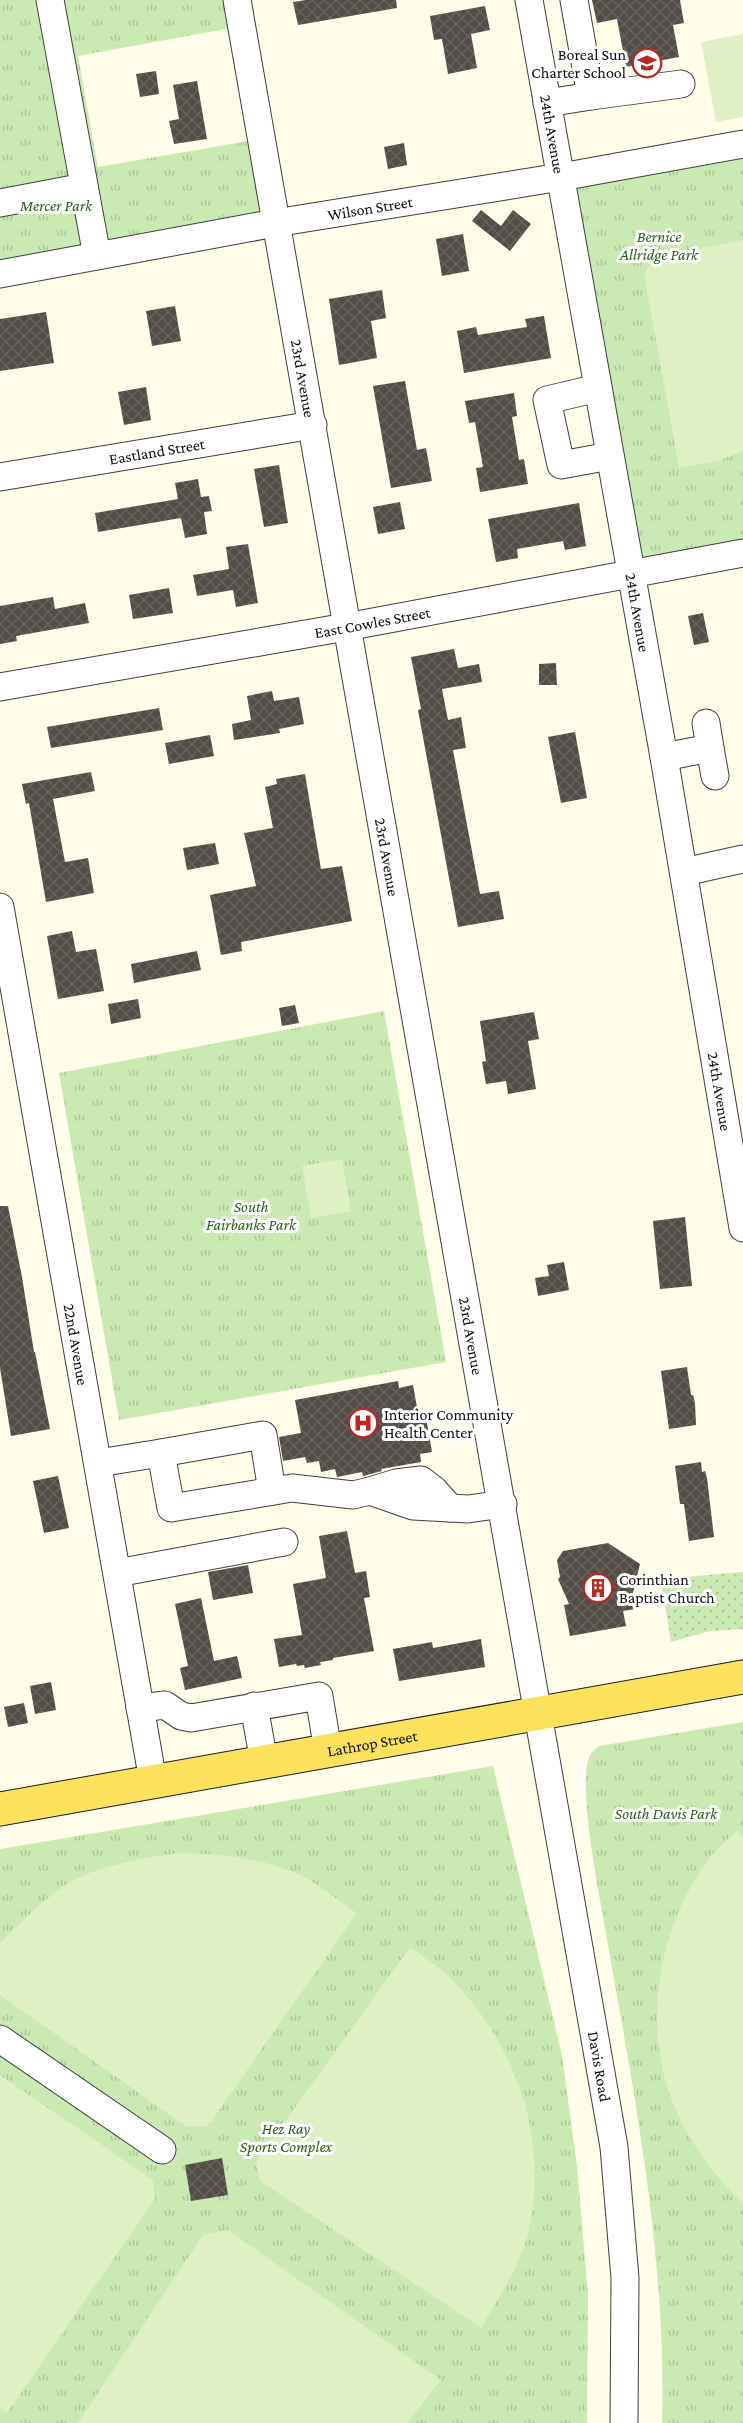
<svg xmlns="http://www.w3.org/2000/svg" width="743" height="2423" font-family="'Crimson Pro',serif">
	<defs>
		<pattern id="park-tufts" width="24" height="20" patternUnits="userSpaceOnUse" patternTransform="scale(1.5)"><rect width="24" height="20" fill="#cbe9b3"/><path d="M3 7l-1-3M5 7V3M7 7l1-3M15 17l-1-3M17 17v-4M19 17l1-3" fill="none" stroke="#adc699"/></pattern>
		<pattern id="garden-dots" width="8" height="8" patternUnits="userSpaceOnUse" patternTransform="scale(1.5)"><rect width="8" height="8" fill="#cbe9b3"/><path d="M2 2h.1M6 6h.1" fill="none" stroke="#adc699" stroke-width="1.8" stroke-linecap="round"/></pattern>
		<pattern id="building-cross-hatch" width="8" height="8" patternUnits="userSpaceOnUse" patternTransform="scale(1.5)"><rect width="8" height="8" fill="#534d47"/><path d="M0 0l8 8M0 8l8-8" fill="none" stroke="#67625d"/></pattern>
	</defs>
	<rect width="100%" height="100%" fill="#fffce9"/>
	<!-- park -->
	<path fill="url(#park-tufts)" d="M 0,0 L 237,0 L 242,26 L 78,56 L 98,167 L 261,139 L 275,223 L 0,274 Z
		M 743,144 L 743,553 L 631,573 L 561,177 Z
		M 384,1011 L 446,1362 L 119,1420 L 59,1073 Z
		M 743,1722 L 743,2423 L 662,2423 C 667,2246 630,2073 600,1900 C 595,1872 578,1778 590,1756 C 591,1752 596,1749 599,1746 Z
		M 493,1766 L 562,2055 L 577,2166 L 588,2295 L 587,2423 L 0,2423 L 0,1849 Z"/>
	<!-- garden -->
	<path fill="url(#garden-dots)" d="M 743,1572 L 743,1629 L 710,1631 L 671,1642 L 661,1579 Z"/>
	<!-- pitch -->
	<path fill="#def0c4" d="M 743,34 L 743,117 L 716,122 L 701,42 Z
		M 743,240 L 743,451 L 718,461 L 679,468 L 644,274 L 655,257 Z
		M 342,1159 L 351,1211 L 311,1218 L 302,1166 Z
		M 737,1831 L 743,1837 L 743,2204 C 715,2176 690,2144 675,2108 C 641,2029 657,1929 708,1860 C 716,1849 727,1840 737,1831 Z
		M 179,1853 C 222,1854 263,1858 302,1876 C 321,1886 339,1901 357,1913 L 208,2126 L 187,2127 L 0,1995 L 0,1943 C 21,1923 42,1899 67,1884 C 98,1865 143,1858 179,1853 Z
		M 410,1947 C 421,1955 433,1963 444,1972 C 456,1982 467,1996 477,2009 C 525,2072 546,2151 529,2229 C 521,2265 499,2297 481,2328 L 260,2181 L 256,2162 Z
		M 0,2075 L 153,2180 L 155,2199 L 7,2413 L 0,2408 Z
		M 228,2230 L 441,2380 L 407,2423 L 78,2423 L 203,2235 Z"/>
	<!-- building -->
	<path fill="url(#building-cross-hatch)" d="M 306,0 L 396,0 L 397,8 L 298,25 L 293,2 Z
		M 592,0 L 680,0 L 684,23 L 673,25 L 679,57 L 626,67 L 617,19 L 597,23 Z
		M 485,6 L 490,30 L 471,34 L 477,68 L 448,74 L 442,39 L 434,40 L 430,16 Z
		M 156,71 L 159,94 L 140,97 L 136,74 Z
		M 197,81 L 207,139 L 174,144 L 169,121 L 179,119 L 173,85 Z
		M 404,143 L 407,165 L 388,169 L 384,147 Z
		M 481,210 L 501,226 L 513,210 L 531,224 L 510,251 L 472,221 Z
		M 463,234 L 469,271 L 442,276 L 436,239 Z
		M 382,290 L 386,318 L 371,321 L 377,358 L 339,365 L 329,299 Z
		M 175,306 L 181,341 L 152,346 L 146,311 Z
		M 46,312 L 54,363 L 0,371 L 0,319 Z
		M 544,316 L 551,358 L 464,373 L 457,331 L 476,327 L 478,335 L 527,327 L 525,319 Z
		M 405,381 L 417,450 L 426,448 L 432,481 L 391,488 L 373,386 Z
		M 146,387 L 151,420 L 124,425 L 118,392 Z
		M 514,393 L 517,416 L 512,417 L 519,460 L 524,459 L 528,484 L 480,492 L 476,468 L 483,467 L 475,422 L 469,423 L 465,401 Z
		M 279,465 L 288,523 L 264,527 L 254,469 Z
		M 198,479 L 201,497 L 209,496 L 212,511 L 204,512 L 207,534 L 185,538 L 181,518 L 98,532 L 95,513 L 178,499 L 175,483 Z
		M 400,502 L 405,529 L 378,534 L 373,507 Z
		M 579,503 L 586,546 L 565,550 L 563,541 L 517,549 L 518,558 L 496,562 L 488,519 Z
		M 248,544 L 258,603 L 236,607 L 233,590 L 197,596 L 193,575 L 229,569 L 226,547 Z
		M 169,588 L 173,613 L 133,619 L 129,595 Z
		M 53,597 L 55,609 L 85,603 L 89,623 L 16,636 L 17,641 L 0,644 L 0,606 Z
		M 703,613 L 709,642 L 694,645 L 688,616 Z
		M 454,649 L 458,668 L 479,664 L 482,682 L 442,689 L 448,720 L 461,717 L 466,748 L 453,750 L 480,894 L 499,891 L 504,919 L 458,927 L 418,710 L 421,709 L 411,657 Z
		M 556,663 L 557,685 L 539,685 L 539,664 Z
		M 272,691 L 274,701 L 299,697 L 304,724 L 279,729 L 280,733 L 234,740 L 232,724 L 251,720 L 247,696 Z
		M 159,708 L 163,730 L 51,748 L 47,727 Z
		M 575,732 L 587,798 L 561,803 L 548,737 Z
		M 210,735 L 214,756 L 169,764 L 165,743 Z
		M 91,772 L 95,791 L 53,799 L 65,862 L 88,858 L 94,893 L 46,902 L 29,803 L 26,804 L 22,784 Z
		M 305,774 L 321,869 L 342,866 L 352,921 L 241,942 L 242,951 L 221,955 L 210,895 L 256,886 L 244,833 L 273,828 L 265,787 L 277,784 L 276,779 Z
		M 215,843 L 219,864 L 187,870 L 183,848 Z
		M 72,931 L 76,952 L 96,949 L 104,991 L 58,999 L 47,936 Z
		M 197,951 L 201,970 L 134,983 L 131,964 Z
		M 138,999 L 141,1018 L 111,1024 L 108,1004 Z
		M 295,1005 L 299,1023 L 282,1026 L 279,1008 Z
		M 534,1012 L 539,1039 L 528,1041 L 536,1089 L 508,1094 L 506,1081 L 486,1084 L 482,1062 L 486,1061 L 480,1021 Z
		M 0,1206 L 8,1206 L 22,1277 L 34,1352 L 35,1352 L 50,1429 L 11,1436 L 0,1368 Z
		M 685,1217 L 692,1286 L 660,1289 L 653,1221 Z
		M 564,1262 L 569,1290 L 538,1296 L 535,1278 L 549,1276 L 547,1265 Z
		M 687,1367 L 691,1395 L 693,1395 L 695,1403 L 696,1425 L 669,1429 L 661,1371 Z
		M 398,1381 L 399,1388 L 413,1385 L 418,1413 L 425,1412 L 432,1452 L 420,1454 L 421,1462 L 381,1469 L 382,1471 L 363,1476 L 362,1472 L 337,1477 L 335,1469 L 321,1472 L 319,1461 L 307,1463 L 305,1457 L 283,1461 L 279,1437 L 301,1433 L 295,1400 Z
		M 701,1462 L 702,1472 L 705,1471 L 707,1478 L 714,1537 L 689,1541 L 684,1504 L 680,1504 L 675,1466 Z
		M 58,1476 L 69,1528 L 44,1533 L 33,1481 Z
		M 347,1531 L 355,1573 L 366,1571 L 370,1597 L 364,1598 L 374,1651 L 333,1658 L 333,1660 L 320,1662 L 321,1665 L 305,1668 L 304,1665 L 297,1666 L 296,1664 L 279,1667 L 274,1639 L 302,1635 L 293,1584 L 326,1578 L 319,1536 Z
		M 608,1543 L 640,1564 L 632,1597 L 635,1609 L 623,1611 L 626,1626 L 570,1636 L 564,1605 L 569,1604 L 558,1579 L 560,1577 L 557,1560 L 563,1551 Z
		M 248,1565 L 253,1593 L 213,1600 L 208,1572 Z
		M 201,1598 L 214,1661 L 237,1656 L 242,1678 L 185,1690 L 180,1668 L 188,1666 L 175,1604 Z
		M 481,1639 L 485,1667 L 399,1681 L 393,1649 L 432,1642 L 433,1648 Z
		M 51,1682 L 56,1710 L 35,1714 L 30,1686 Z
		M 24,1703 L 28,1723 L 8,1727 L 4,1707 Z
		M 222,2158 L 228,2195 L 191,2201 L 185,2165 Z"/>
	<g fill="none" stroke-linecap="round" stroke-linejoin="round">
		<!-- minor casing -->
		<g stroke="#3e3e3e" stroke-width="29">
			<g id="minor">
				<path d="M 50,0 L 97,256"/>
				<path id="s1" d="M 237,0 L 614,2147 L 625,2278 L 624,2423"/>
				<path id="s2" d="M 529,0 L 664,757 L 743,1228"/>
				<path d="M 591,96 L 681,84"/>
				<path d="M 547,103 L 591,96 L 574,0"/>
				<path d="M 0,203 L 84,187"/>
				<path id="s3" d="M 0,274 L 275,223 L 561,177 L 743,144"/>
				<path d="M 598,388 L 547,400 L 561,465 L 610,456"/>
				<path id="s4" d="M 0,477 L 313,425"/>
				<path id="s5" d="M 0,687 L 346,627 L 743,553"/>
				<path d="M 710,748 L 715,776"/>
				<path d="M 664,757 L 710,748 L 706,723"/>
				<path d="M 684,872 L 743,859"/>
				<path id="s6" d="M 0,907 L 153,1781"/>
				<path d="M 161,1453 L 263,1435 L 272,1491"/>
				<path d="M 98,1463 L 161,1453 L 171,1508 L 292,1488 L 353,1495 L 370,1491 L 413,1506 L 468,1509 L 503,1504"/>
				<path d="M 370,1491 L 396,1483 L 421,1480 L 434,1490 L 450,1508"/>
				<path d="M 117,1573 L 284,1542"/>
				<path d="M 254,1706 L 264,1762"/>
				<path d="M 140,1708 L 165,1705 L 181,1716 L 191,1718 L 319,1696 L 328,1751"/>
				<path d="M 0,2039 L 162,2150"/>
			</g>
		</g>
		<!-- major casing -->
		<g stroke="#1c1c1c" stroke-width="35">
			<g id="major">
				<path id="s7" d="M 0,1809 L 743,1677"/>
			</g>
		</g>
		<!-- minor -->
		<use href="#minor" stroke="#fff" stroke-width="27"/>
		<!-- major -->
		<use href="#major" stroke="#fbe15c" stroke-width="33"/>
	</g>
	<!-- icons -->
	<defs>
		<g id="school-ring" transform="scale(1.5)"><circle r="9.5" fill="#fff" stroke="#bc2621" stroke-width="1.5"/><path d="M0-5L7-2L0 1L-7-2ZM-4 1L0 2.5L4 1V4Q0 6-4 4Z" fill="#bc2621"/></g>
		<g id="hospital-ring" transform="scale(1.5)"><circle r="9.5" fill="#fff" stroke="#bc2621" stroke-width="1.5"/><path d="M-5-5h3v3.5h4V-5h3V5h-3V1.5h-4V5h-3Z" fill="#bc2621"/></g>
		<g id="building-ring" transform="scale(1.5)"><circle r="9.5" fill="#fff" stroke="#bc2621" stroke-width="1.5"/><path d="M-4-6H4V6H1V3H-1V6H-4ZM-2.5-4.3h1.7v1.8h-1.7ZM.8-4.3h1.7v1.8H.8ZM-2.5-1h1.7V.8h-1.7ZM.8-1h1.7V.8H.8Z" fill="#bc2621"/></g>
	</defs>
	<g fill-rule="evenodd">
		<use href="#school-ring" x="647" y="63"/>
		<use href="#hospital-ring" x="363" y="1423"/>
		<use href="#building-ring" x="598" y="1588"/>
	</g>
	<g text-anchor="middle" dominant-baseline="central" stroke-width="6" stroke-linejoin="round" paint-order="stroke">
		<!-- poi labels -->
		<g font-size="16" fill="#0b0b0b" stroke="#fff" text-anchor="start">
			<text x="626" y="54" text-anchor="end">Boreal Sun<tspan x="626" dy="18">Charter School</tspan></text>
			<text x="384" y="1414">Interior Community<tspan x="384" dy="18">Health Center</tspan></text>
			<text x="619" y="1579">Corinthian<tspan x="619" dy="18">Baptist Church</tspan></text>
		</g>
		<!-- street labels -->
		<g font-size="16" fill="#0b0b0b" stroke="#fff">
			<text stroke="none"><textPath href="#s2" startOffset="136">24th Avenue</textPath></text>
			<text stroke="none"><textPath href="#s3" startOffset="376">Wilson Street</textPath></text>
			<text stroke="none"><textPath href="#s1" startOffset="384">23rd Avenue</textPath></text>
			<text stroke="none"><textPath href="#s4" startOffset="159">Eastland Street</textPath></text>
			<text stroke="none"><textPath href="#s2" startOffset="622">24th Avenue</textPath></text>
			<text stroke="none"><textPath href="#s5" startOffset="378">East Cowles Street</textPath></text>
			<text stroke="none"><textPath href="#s1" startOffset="870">23rd Avenue</textPath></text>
			<text stroke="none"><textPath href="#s2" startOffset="1108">24th Avenue</textPath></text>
			<text stroke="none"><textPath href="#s1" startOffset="1356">23rd Avenue</textPath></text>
			<text stroke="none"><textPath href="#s6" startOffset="444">22nd Avenue</textPath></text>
			<text stroke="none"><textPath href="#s7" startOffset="378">Lathrop Street</textPath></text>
			<text stroke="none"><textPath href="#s1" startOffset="2098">Davis Road</textPath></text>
		</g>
		<!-- park labels -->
		<g font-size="16" font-style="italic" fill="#24631b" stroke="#fff">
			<text x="56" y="205">Mercer Park</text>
			<text x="659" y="236">Bernice<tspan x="659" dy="18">Allridge Park</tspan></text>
			<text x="251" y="1206">South<tspan x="251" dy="18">Fairbanks Park</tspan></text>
			<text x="666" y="1813">South Davis Park</text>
			<text x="286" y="2128">Hez Ray<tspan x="286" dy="18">Sports Complex</tspan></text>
		</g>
	</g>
</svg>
